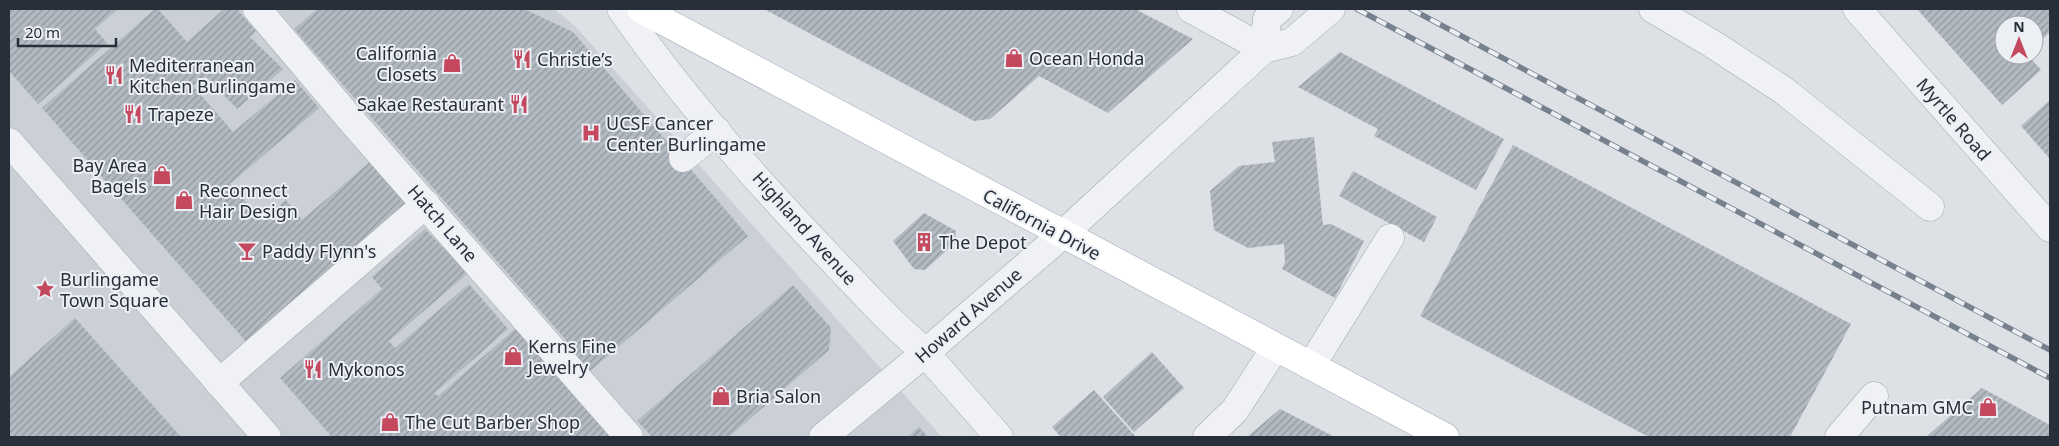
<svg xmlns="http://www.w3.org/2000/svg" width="2059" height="446" font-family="'Noto Sans',sans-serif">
	<defs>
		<pattern id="building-hatch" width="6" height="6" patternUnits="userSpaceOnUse" patternTransform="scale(1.25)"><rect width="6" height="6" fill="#b4bac2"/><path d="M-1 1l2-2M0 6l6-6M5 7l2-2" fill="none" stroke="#92989f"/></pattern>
	</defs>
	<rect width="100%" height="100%" fill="#dde1e6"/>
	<!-- built -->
	<path fill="#cbd0d7" d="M 9,9 L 554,9 L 575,26 L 942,437 L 9,437 Z"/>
	<!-- building -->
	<path fill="url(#building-hatch)" d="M 9,9 L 118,9 L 95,29 L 107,43 L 38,104 L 9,71 Z
		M 155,9 L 158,9 L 187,42 L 224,9 L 237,9 L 256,31 L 250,37 L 283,69 L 237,109 L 206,76 L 193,86 L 233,132 L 295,80 L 319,108 L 230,184 L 263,221 L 286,200 L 302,220 L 371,161 L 409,206 L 248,344 L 42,108 Z
		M 317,9 L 524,9 L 573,32 L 748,236 L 589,372 L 565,339 L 294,29 Z
		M 764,9 L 1135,9 L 1193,39 L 1108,113 L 1039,76 L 990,119 L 974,121 Z
		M 1917,9 L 2050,9 L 2050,32 L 2034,47 L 2034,25 L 2004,25 L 2004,55 L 2028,55 L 2041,70 L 2002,105 Z
		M 1340,52 L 1504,139 L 1476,190 L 1374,136 L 1378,129 L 1298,87 Z
		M 2050,100 L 2050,159 L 2021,126 Z
		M 1314,137 L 1323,225 L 1331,224 L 1364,241 L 1335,298 L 1282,269 L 1285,263 L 1284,244 L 1248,248 L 1214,230 L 1210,191 L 1239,166 L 1275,162 L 1272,142 Z
		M 1513,145 L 1851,324 L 1790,437 L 1649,437 L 1420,316 Z
		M 1353,171 L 1437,217 L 1424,242 L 1339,196 Z
		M 924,213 L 956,231 L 955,243 L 925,270 L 914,269 L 893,241 Z
		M 425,229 L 468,273 L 389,341 L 395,348 L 469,284 L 508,329 L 435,393 L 438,396 L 516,328 L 613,437 L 332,437 L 280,378 L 382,289 L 372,277 Z
		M 793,285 L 831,328 L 829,350 L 729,437 L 652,437 L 637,421 Z
		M 75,318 L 181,437 L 9,437 L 9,377 Z
		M 1152,352 L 1184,388 L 1134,432 L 1103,397 Z
		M 1982,388 L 2050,425 L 2050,437 L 1926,437 Z
		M 1094,390 L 1136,437 L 1061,437 L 1052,427 Z
		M 1280,409 L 1335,437 L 1247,437 Z
		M 919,427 L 928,437 L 908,437 Z"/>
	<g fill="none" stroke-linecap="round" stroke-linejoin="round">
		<!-- minor casing -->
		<g stroke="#a3a8af" stroke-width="29">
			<path id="minor" d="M 257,9 L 351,120 L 629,437
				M 621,9 C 697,118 790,217 883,313 C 897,328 913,340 927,355 C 951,382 975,410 999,437
				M 1191,9 L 1264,49
				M 1653,9 L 1711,43 L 1783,90 L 1930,207
				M 1857,9 L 2050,228
				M 1264,49 L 1267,19 L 1279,9
				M 9,142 L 267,437
				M 683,158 L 717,131
				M 1311,366 L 1390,238
				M 219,383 L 426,204
				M 823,437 L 925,353 L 1062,235 L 1264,49 L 1292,42 L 1331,9
				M 1207,437 L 1235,410 L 1275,348
				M 1839,437 L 1874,396"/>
		</g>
		<!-- major casing -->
		<g stroke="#9da5b1" stroke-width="29">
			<path id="major" d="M 641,9 L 1445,437"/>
		</g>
		<!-- minor -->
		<use href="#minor" stroke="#eff1f4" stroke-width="28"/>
		<!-- major -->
		<use href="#major" stroke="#fff" stroke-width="28"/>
		<!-- rail casing -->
		<g stroke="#77818e" stroke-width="5.5">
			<path id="rail" d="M 1357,9 L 2050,378
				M 1411,9 L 2050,350"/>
		</g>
		<!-- rail -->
		<use href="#rail" stroke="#eceff4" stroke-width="4" stroke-dasharray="11" stroke-linecap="butt"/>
	</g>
	<!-- icons -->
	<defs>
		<g id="shop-bare" transform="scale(1.5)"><path d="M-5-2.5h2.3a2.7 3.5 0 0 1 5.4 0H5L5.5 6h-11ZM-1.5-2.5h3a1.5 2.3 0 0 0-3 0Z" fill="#c4495e" stroke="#eceff4" stroke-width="2.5" paint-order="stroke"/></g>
		<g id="restaurant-bare" transform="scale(1.5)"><path d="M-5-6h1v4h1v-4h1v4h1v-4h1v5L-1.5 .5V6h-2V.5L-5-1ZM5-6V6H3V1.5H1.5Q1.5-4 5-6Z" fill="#c4495e" stroke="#eceff4" stroke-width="2.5" paint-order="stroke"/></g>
		<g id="hospital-bare" transform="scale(1.5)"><path d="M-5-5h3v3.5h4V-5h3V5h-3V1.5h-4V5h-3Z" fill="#c4495e" stroke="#eceff4" stroke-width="2.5" paint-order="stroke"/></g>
		<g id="building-bare" transform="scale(1.5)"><path d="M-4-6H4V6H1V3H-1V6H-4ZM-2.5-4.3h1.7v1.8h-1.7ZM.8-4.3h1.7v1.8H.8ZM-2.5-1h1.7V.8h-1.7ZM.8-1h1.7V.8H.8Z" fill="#c4495e" stroke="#eceff4" stroke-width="2.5" paint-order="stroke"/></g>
		<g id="bar-bare" transform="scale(1.5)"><path d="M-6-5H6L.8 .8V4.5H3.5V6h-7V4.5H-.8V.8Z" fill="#c4495e" stroke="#eceff4" stroke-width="2.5" paint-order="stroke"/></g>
		<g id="sight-bare" transform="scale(1.5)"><path d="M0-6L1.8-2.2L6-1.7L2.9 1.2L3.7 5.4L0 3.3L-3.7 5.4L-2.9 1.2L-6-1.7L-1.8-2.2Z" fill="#c4495e" stroke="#eceff4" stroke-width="2.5" paint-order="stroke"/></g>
	</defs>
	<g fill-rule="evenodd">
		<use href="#shop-bare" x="1014" y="58"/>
		<use href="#restaurant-bare" x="522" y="59"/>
		<use href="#shop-bare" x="452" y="63"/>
		<use href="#restaurant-bare" x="114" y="75"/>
		<use href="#restaurant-bare" x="519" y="104"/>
		<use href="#restaurant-bare" x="133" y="114"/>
		<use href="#hospital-bare" x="591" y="133"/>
		<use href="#shop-bare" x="162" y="175"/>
		<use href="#shop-bare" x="184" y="200"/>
		<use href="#building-bare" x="924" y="242"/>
		<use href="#bar-bare" x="247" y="251"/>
		<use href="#sight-bare" x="45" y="289"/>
		<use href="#shop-bare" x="513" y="356"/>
		<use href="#restaurant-bare" x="313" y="369"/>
		<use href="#shop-bare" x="721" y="396"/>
		<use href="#shop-bare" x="1988" y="407"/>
		<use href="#shop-bare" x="390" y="422"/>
	</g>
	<g text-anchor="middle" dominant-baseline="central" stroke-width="4" stroke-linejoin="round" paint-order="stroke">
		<!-- poi labels -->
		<g font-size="18" fill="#272f3b" stroke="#eceff4" text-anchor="start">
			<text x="437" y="53" text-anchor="end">California<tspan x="437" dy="21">Closets</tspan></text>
			<text x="1029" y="58">Ocean Honda</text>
			<text x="537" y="59">Christie’s</text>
			<text x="129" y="65">Mediterranean<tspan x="129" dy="21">Kitchen Burlingame</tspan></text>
			<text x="504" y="104" text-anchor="end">Sakae Restaurant</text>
			<text x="148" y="114">Trapeze</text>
			<text x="606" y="123">UCSF Cancer<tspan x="606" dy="21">Center Burlingame</tspan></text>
			<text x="147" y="165" text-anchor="end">Bay Area<tspan x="147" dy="21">Bagels</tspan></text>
			<text x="199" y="190">Reconnect<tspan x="199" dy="21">Hair Design</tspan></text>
			<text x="939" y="242">The Depot</text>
			<text x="262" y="251">Paddy Flynn's</text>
			<text x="60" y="279">Burlingame<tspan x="60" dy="21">Town Square</tspan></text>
			<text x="528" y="346">Kerns Fine<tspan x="528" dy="21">Jewelry</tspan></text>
			<text x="328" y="369">Mykonos</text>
			<text x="736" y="396">Bria Salon</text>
			<text x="1973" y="407" text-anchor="end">Putnam GMC</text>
			<text x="405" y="422">The Cut Barber Shop</text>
		</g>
		<!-- street labels -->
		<g font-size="18" fill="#272f3b" stroke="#eceff4">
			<text transform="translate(1954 119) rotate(49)">Myrtle Road</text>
			<text transform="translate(443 223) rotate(49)">Hatch Lane</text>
			<text transform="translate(1042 224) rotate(28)">California Drive</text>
			<text transform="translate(805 228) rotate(48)">Highland Avenue</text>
			<text transform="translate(968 315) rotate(-41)">Howard Avenue</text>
		</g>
	</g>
	<!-- border -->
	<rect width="2059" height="446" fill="none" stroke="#272f3b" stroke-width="20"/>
	<!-- north arrow -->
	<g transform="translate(2019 40)"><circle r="24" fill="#eceff4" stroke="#9da2aa"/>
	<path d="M0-4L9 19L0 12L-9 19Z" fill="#c4495e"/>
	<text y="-8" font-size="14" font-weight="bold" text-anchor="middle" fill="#272f3b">N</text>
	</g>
	<!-- scale -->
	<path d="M18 38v8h98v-8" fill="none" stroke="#272f3b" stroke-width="2.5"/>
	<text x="25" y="38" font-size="15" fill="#272f3b" stroke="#eceff4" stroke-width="4" paint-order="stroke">20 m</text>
</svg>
